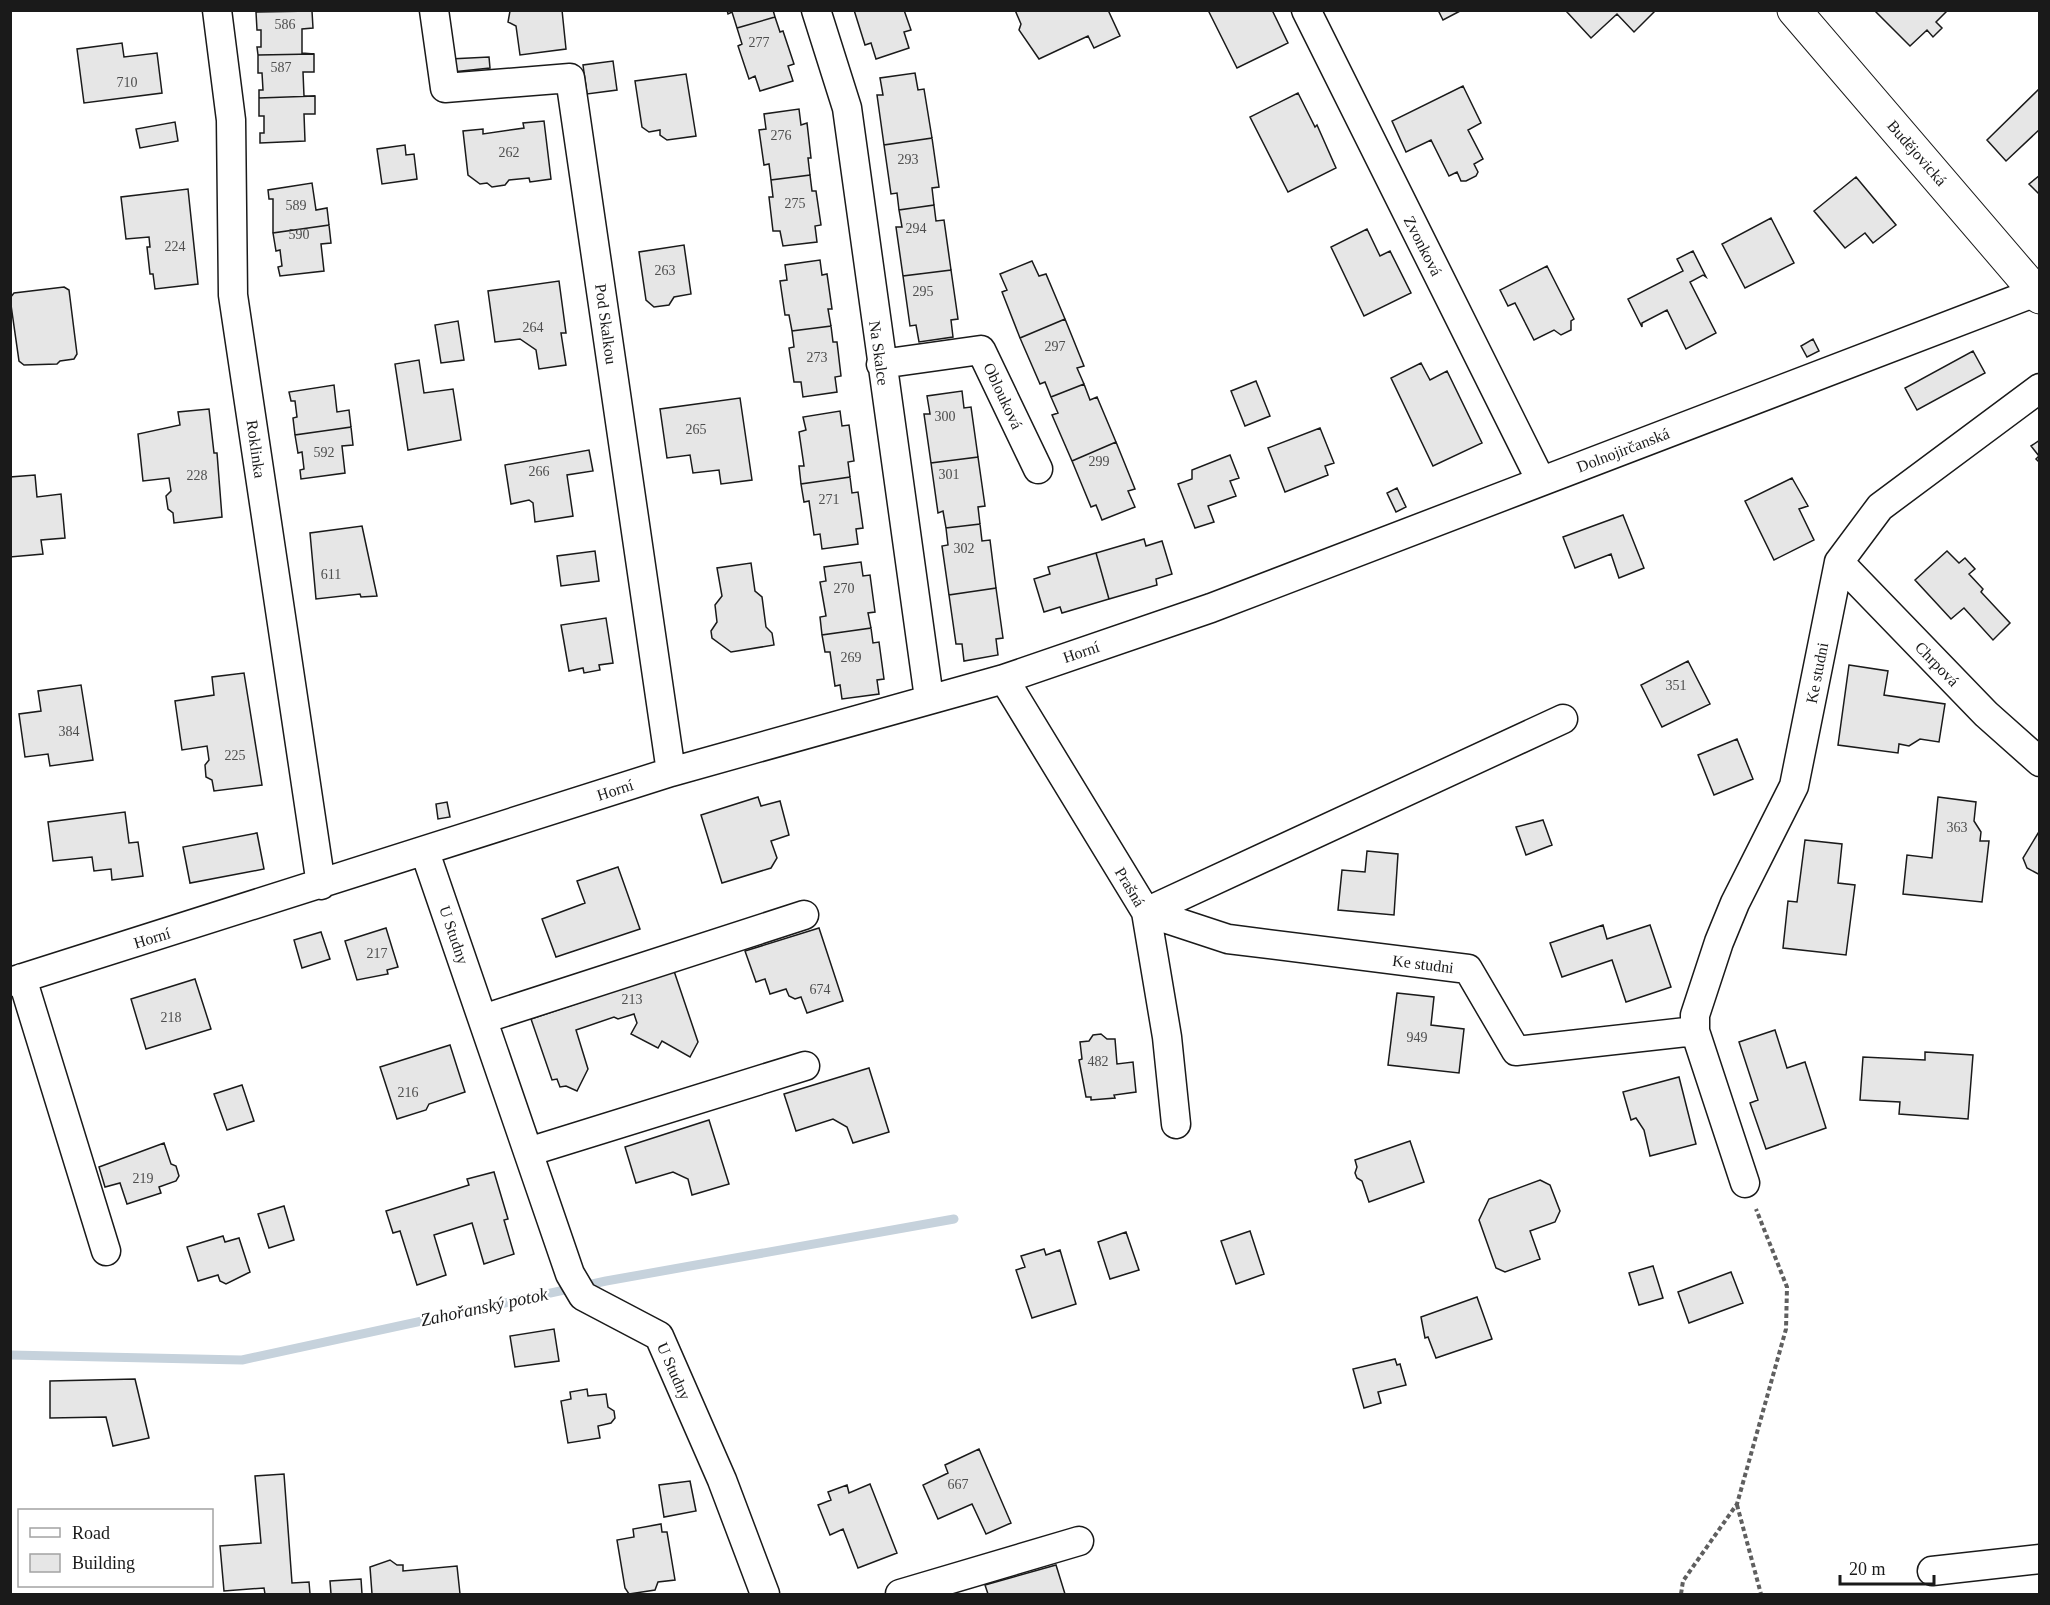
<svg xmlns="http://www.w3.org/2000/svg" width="2050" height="1605" font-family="Georgia,serif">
	<rect width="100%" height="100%" fill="#fff"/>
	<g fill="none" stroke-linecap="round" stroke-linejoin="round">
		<!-- stream -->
		<path stroke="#c6d2dc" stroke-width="9" d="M 10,1355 L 242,1360 L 606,1281 L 954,1219"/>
	</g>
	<!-- building -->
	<path fill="#e6e6e6" stroke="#1a1a1a" stroke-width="1.5" d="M 256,10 L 312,10 L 312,11 L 256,12 Z
		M 562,10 L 566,49 L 520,55 L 516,26 L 508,22 L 510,11 Z
		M 727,10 L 773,10 L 775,17 L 737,28 L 732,12 L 728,14 Z
		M 854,10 L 904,10 L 911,30 L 904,32 L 909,48 L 876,59 L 871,43 L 865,45 Z
		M 1015,10 L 1108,10 L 1120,36 L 1094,48 L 1088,36 L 1039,59 L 1019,30 L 1021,24 Z
		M 1208,10 L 1272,10 L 1288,43 L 1237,68 Z
		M 1438,10 L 1462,10 L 1443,20 Z
		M 1569,10 L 1656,10 L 1634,32 L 1617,14 L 1591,38 L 1567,12 Z
		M 1948,10 L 1936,22 L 1942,28 L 1933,37 L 1927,30 L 1910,46 L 1875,11 Z
		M 312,11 L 313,28 L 302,29 L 302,53 L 314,54 L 258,55 L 257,47 L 261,47 L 261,30 L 257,30 L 256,12 Z
		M 775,17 L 780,32 L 783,31 L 794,64 L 788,66 L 793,81 L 760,91 L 755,76 L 749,79 L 738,46 L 742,44 L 737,28 Z
		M 122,43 L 124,57 L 157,53 L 162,93 L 84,103 L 77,49 Z
		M 314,54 L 314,72 L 303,72 L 304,96 L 315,96 L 259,98 L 259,90 L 263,90 L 262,73 L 258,73 L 258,55 Z
		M 489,57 L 490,68 L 452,72 L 450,59 Z
		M 613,61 L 617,90 L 587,94 L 583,65 Z
		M 915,73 L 918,90 L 924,89 L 932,138 L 884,145 L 877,95 L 883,95 L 880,78 Z
		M 686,74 L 696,136 L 667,140 L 660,135 L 660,130 L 649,132 L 642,127 L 635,81 Z
		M 1463,86 L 1481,123 L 1468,130 L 1483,159 L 1474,164 L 1478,172 L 1476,176 L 1466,181 L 1461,181 L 1457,172 L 1449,176 L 1431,140 L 1406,152 L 1392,121 Z
		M 2040,88 L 2040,129 L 2006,161 L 1987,140 Z
		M 1298,93 L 1315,127 L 1317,125 L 1336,168 L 1288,192 L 1250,117 Z
		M 315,96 L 315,114 L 304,114 L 305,141 L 260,143 L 260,133 L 264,133 L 264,116 L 259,116 L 259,98 Z
		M 799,109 L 801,125 L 807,123 L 811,158 L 808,158 L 810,175 L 771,180 L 769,164 L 764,165 L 759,130 L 766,129 L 764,114 Z
		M 544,121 L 551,179 L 530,182 L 529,178 L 509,180 L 505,185 L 492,187 L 487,183 L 480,184 L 468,175 L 463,131 L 483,129 L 483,134 L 524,128 L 523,123 Z
		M 175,122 L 178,141 L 140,148 L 136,129 Z
		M 932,138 L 939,187 L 932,188 L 934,205 L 899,210 L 897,193 L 891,194 L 884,145 Z
		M 405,145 L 406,155 L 414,154 L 417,179 L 382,184 L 377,149 Z
		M 810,175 L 812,191 L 816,191 L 821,225 L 815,226 L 817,242 L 783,246 L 780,231 L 773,231 L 769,197 L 773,197 L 771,180 Z
		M 2040,175 L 2040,195 L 2029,184 Z
		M 1856,177 L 1896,225 L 1873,243 L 1865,233 L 1845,248 L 1814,211 Z
		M 312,183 L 316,210 L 327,208 L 329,225 L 273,233 L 273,199 L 269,199 L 268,190 Z
		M 188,189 L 198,284 L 155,289 L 153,274 L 150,274 L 147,247 L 150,247 L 149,237 L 126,239 L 121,197 Z
		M 934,205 L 936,221 L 944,220 L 951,270 L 903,276 L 896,227 L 902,227 L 899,210 Z
		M 1771,218 L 1794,263 L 1745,288 L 1722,244 Z
		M 329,225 L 331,243 L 321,244 L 324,271 L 280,276 L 278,267 L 282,266 L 280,250 L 276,251 L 273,233 Z
		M 1367,229 L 1380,256 L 1390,251 L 1411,293 L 1364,316 L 1331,247 Z
		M 684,245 L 691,294 L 674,297 L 669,305 L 654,307 L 646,300 L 639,252 Z
		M 1693,251 L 1706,277 L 1703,275 L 1690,282 L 1716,333 L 1686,349 L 1667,310 L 1642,323 L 1642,327 L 1628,299 L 1683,271 L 1677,259 Z
		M 820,260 L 822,275 L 827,274 L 832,309 L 828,309 L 831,326 L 792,331 L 789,315 L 785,315 L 780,281 L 787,280 L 785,265 Z
		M 1032,261 L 1039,276 L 1046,274 L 1065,319 L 1020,338 L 1002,292 L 1007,290 L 1000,274 Z
		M 1547,266 L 1574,319 L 1571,321 L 1571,330 L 1561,335 L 1554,330 L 1534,340 L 1515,303 L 1508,306 L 1500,290 Z
		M 951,270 L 958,319 L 951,320 L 953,337 L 919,342 L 916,325 L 910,326 L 903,276 Z
		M 559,281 L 566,333 L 561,333 L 566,365 L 539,369 L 536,350 L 520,339 L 495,342 L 488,291 Z
		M 64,287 L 69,290 L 77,354 L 74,359 L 60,361 L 57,364 L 24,365 L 19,361 L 10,298 L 14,293 Z
		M 1065,319 L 1084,366 L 1077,368 L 1084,384 L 1051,397 L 1045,382 L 1040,384 L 1020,338 Z
		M 458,321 L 464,360 L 441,363 L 435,325 Z
		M 831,326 L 833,342 L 837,342 L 841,376 L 835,377 L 837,392 L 803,397 L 801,382 L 794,382 L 789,348 L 794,347 L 792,331 Z
		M 1813,339 L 1819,351 L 1807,357 L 1801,346 Z
		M 1973,351 L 1985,373 L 1917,410 L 1905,388 Z
		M 419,360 L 424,393 L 453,389 L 461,440 L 408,450 L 395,364 Z
		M 1421,363 L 1430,380 L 1447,371 L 1482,443 L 1433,466 L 1391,378 Z
		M 1256,381 L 1270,416 L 1245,426 L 1231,391 Z
		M 1084,384 L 1090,400 L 1097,397 L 1116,442 L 1072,461 L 1052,415 L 1058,413 L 1051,397 Z
		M 334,385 L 337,412 L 349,410 L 351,427 L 295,435 L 293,418 L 297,417 L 295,401 L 291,401 L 289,392 Z
		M 962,391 L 964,408 L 971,407 L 978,457 L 931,463 L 924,414 L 930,414 L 927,396 Z
		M 740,398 L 752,480 L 721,484 L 719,470 L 693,473 L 690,455 L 667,458 L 660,409 Z
		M 209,409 L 214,453 L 217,453 L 222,517 L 174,523 L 173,513 L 168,509 L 166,496 L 171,491 L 169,478 L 143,481 L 138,434 L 180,425 L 178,412 Z
		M 840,411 L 842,426 L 849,425 L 854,461 L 848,462 L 850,477 L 801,484 L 799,466 L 804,466 L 799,432 L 806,430 L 803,417 Z
		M 351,427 L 353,445 L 342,446 L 345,473 L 301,479 L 300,470 L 304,469 L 302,452 L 298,453 L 295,435 Z
		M 1320,428 L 1334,463 L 1325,466 L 1328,475 L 1285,492 L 1268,448 Z
		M 2040,440 L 2040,463 L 2036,459 L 2039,456 L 2031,446 Z
		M 1116,442 L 1135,489 L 1128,491 L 1135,507 L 1102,520 L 1096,505 L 1091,507 L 1072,461 Z
		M 589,450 L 593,471 L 567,475 L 573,516 L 535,522 L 533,503 L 529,500 L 511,504 L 505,465 Z
		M 1230,455 L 1239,478 L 1230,481 L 1236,496 L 1208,506 L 1214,522 L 1195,528 L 1178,484 L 1192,479 L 1192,470 Z
		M 978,457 L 985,506 L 978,507 L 980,524 L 946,528 L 943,511 L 938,513 L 931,463 Z
		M 35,475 L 37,497 L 61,494 L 65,538 L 41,540 L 43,554 L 10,557 L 10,477 Z
		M 850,477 L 852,493 L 858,492 L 863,528 L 856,529 L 858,544 L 822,549 L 820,534 L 814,535 L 809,501 L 804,502 L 801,484 Z
		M 1792,478 L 1808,506 L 1799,509 L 1814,540 L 1774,560 L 1745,501 Z
		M 1397,488 L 1406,507 L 1396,512 L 1387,493 Z
		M 1623,515 L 1644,568 L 1619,578 L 1611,554 L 1575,568 L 1563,537 Z
		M 980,524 L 982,541 L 990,540 L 996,588 L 949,595 L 942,546 L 948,545 L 946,528 Z
		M 362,526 L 377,596 L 361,597 L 360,594 L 316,599 L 310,533 Z
		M 1144,539 L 1146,546 L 1162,541 L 1172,574 L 1156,579 L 1157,585 L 1109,599 L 1096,553 Z
		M 595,551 L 599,581 L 561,586 L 557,556 Z
		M 1947,551 L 1959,563 L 1965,558 L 1975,569 L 1969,574 L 1983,589 L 1981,592 L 2010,623 L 1993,640 L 1964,608 L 1951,619 L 1915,580 Z
		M 1096,553 L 1109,599 L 1062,613 L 1060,607 L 1044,612 L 1034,579 L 1050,574 L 1048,567 Z
		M 861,562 L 863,576 L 870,575 L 875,612 L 868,613 L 871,628 L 822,635 L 820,617 L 826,616 L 820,582 L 826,581 L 824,567 Z
		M 751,563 L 755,591 L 762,597 L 766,627 L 772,633 L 774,645 L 731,652 L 712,638 L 711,631 L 717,622 L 715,605 L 722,596 L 717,568 Z
		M 996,588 L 1003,638 L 996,639 L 998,655 L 964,661 L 962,644 L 956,644 L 949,595 Z
		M 606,618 L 613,663 L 599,665 L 600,670 L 584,673 L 583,668 L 569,671 L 561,625 Z
		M 871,628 L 873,643 L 879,642 L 884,679 L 877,680 L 879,694 L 842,699 L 840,685 L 835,686 L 830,652 L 825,652 L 822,635 Z
		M 1688,661 L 1710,704 L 1662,727 L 1641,685 Z
		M 1849,665 L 1888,671 L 1884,695 L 1945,704 L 1939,742 L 1920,739 L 1909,746 L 1899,744 L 1898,753 L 1838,745 Z
		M 244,673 L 262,785 L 214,791 L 212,780 L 206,777 L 205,765 L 209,760 L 207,746 L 182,750 L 175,701 L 214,695 L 212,677 Z
		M 81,685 L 93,760 L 50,766 L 48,754 L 25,757 L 19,714 L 41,711 L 38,691 Z
		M 1737,739 L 1753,779 L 1714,795 L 1698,755 Z
		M 758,797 L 761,806 L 780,801 L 789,835 L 771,841 L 777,858 L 771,868 L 722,883 L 701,815 Z
		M 1938,797 L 1976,802 L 1974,821 L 1981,832 L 1980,841 L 1989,841 L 1982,902 L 1903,894 L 1907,855 L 1932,858 Z
		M 447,802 L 450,817 L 438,819 L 436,804 Z
		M 125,812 L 129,843 L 138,842 L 143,876 L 112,880 L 111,869 L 94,871 L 92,857 L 53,861 L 48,822 Z
		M 1543,820 L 1552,845 L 1526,855 L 1516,827 Z
		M 2040,830 L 2040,875 L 2027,868 L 2023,858 Z
		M 257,833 L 264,869 L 190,883 L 183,847 Z
		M 1805,840 L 1842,844 L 1838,883 L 1855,885 L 1846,955 L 1783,948 L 1788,901 L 1797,902 Z
		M 1367,851 L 1398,854 L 1394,915 L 1338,910 L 1342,870 L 1365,872 Z
		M 618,867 L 640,929 L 556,957 L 542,919 L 585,903 L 577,881 Z
		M 1603,925 L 1607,939 L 1650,925 L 1671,987 L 1626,1002 L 1612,960 L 1562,977 L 1550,943 Z
		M 386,928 L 398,967 L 387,970 L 388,974 L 357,980 L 345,941 Z
		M 819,928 L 843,1001 L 807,1013 L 801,997 L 795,999 L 789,996 L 786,989 L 770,994 L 765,979 L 756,982 L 745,951 Z
		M 321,932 L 330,959 L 302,968 L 294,940 Z
		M 674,971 L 698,1042 L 690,1057 L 662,1041 L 658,1048 L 631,1034 L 637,1023 L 634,1014 L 618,1019 L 614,1017 L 576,1030 L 588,1069 L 577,1091 L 566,1086 L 560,1087 L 557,1079 L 552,1080 L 531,1019 Z
		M 195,979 L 211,1029 L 146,1049 L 131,999 Z
		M 1397,993 L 1434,997 L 1431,1025 L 1464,1029 L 1459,1073 L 1388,1065 Z
		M 1775,1030 L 1787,1068 L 1805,1062 L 1826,1128 L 1766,1149 L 1750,1103 L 1758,1100 L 1739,1042 Z
		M 1101,1034 L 1107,1039 L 1115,1039 L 1117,1064 L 1133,1062 L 1136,1092 L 1114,1095 L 1115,1098 L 1091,1100 L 1091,1097 L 1086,1097 L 1079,1060 L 1082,1059 L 1080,1042 L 1089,1041 L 1093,1035 Z
		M 450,1045 L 465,1092 L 429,1104 L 426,1110 L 397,1119 L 380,1067 Z
		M 1925,1052 L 1973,1055 L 1968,1119 L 1899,1114 L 1900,1102 L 1860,1100 L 1863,1057 L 1925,1060 Z
		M 869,1068 L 889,1132 L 853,1143 L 847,1127 L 833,1119 L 796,1131 L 784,1094 Z
		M 1679,1077 L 1696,1144 L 1650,1156 L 1644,1130 L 1636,1118 L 1631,1120 L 1623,1092 Z
		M 242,1085 L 254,1121 L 227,1130 L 214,1094 Z
		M 709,1120 L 729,1184 L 692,1195 L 688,1179 L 673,1172 L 636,1183 L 625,1147 Z
		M 1410,1141 L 1424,1182 L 1369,1202 L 1362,1181 L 1357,1178 L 1355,1173 L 1357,1167 L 1355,1160 Z
		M 164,1143 L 171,1164 L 176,1166 L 179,1176 L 176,1181 L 159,1187 L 161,1193 L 127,1204 L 120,1183 L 105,1187 L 99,1167 Z
		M 494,1172 L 508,1219 L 504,1220 L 514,1254 L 484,1264 L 472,1223 L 434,1235 L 446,1275 L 417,1285 L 400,1231 L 393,1233 L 386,1211 L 469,1185 L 467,1179 Z
		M 1540,1180 L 1550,1185 L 1560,1211 L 1555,1222 L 1530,1231 L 1540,1259 L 1505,1272 L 1496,1268 L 1479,1220 L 1489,1199 Z
		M 284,1206 L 294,1240 L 269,1248 L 258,1214 Z
		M 1250,1231 L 1264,1274 L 1236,1284 L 1221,1241 Z
		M 1126,1232 L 1139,1270 L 1110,1279 L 1098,1242 Z
		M 223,1236 L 225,1242 L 239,1238 L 250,1272 L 226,1284 L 220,1281 L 218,1275 L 198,1281 L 187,1247 Z
		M 1044,1249 L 1046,1255 L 1060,1250 L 1076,1304 L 1032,1318 L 1016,1270 L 1025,1267 L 1021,1256 Z
		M 1653,1266 L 1663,1298 L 1639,1305 L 1629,1273 Z
		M 1731,1272 L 1743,1303 L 1689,1323 L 1678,1292 Z
		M 1477,1297 L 1492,1339 L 1436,1358 L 1428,1337 L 1425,1338 L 1421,1317 Z
		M 554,1329 L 559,1361 L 515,1367 L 510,1336 Z
		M 1395,1359 L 1397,1365 L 1400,1364 L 1406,1385 L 1378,1392 L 1381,1403 L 1364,1408 L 1353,1369 Z
		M 135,1379 L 149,1438 L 113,1446 L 106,1417 L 50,1418 L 50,1381 Z
		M 587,1389 L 588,1396 L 606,1394 L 608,1407 L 614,1411 L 615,1418 L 611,1423 L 598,1426 L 600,1438 L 568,1443 L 561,1401 L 571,1399 L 570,1392 Z
		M 979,1449 L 1011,1523 L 986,1534 L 972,1504 L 938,1519 L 923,1485 L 948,1473 L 945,1465 Z
		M 284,1474 L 292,1583 L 309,1582 L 310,1594 L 265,1594 L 264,1588 L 224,1591 L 220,1546 L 261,1543 L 255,1476 Z
		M 690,1481 L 696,1511 L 664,1517 L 659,1485 Z
		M 870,1484 L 897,1553 L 858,1568 L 843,1529 L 830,1535 L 818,1505 L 831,1500 L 828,1492 L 847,1485 L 849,1493 Z
		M 661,1524 L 662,1532 L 667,1532 L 675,1580 L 658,1582 L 655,1590 L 629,1594 L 625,1588 L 617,1540 L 634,1537 L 633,1529 Z
		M 390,1560 L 397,1565 L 403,1565 L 403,1571 L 457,1566 L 460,1594 L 372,1594 L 370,1567 Z
		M 1056,1565 L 1065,1594 L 988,1594 L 985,1585 Z
		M 361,1579 L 362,1594 L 331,1594 L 330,1581 Z"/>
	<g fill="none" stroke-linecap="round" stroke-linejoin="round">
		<!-- street casing -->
		<g stroke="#1a1a1a" stroke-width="31">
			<path id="street" d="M 217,10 L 231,120 L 233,295 L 321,885
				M 434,10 L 445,88 L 570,78 L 671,772
				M 816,10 L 847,108 L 929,698
				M 1306,10 L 1541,481
				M 881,364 L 981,350 L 1038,469
				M 1839,562 L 1986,714 L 2040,762
				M 1004,679 L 1146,912 L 1167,1037 L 1176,1124
				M 425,852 L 570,1274 L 583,1296 L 659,1336 L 722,1480 L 765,1594
				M 1146,912 L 1228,939 L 1468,969 L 1516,1051 L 1695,1031
				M 1146,912 L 1563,719
				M 22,978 L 106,1251
				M 10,982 L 671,772 L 1004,679 L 1211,608 L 2036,292
				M 483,1019 L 804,915
				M 528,1152 L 805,1066
				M 1745,1183 L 1695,1031 L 1695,1015 L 1719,942 L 1735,903 L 1794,786 L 1839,562 L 1880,507 L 2040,388
				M 1932,1571 L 2040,1559
				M 900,1594 L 1079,1541"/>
		</g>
		<!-- secondary casing -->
		<g stroke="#1a1a1a" stroke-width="35">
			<path id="secondary" d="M 1794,10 L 2040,297"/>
		</g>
		<!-- path -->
		<path stroke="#5f5f5f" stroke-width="4" stroke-dasharray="4.5 3" stroke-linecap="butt" d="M 1737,1505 L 1761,1594
			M 1681,1594 L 1683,1581 L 1737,1504 L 1786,1329 L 1787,1287 L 1756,1209"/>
		<!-- street -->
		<use href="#street" stroke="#fff" stroke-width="28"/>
		<!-- secondary -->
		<use href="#secondary" stroke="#fff" stroke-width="33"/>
	</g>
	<g text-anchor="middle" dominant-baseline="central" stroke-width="4.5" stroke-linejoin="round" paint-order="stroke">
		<!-- number labels -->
		<g font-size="14" fill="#4d4d4d">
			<text x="285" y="24">586</text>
			<text x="759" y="42">277</text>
			<text x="281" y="67">587</text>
			<text x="127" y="82">710</text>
			<text x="781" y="135">276</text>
			<text x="509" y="152">262</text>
			<text x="908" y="159">293</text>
			<text x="795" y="203">275</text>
			<text x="296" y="205">589</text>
			<text x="916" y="228">294</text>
			<text x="299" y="234">590</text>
			<text x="175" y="246">224</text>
			<text x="665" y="270">263</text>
			<text x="923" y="291">295</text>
			<text x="533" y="327">264</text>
			<text x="1055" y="346">297</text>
			<text x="817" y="357">273</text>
			<text x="945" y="416">300</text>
			<text x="696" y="429">265</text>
			<text x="324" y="452">592</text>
			<text x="1099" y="461">299</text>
			<text x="539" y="471">266</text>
			<text x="949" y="474">301</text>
			<text x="197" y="475">228</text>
			<text x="829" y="499">271</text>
			<text x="964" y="548">302</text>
			<text x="331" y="574">611</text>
			<text x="844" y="588">270</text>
			<text x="851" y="657">269</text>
			<text x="1676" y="685">351</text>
			<text x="69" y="731">384</text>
			<text x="235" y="755">225</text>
			<text x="1957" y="827">363</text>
			<text x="377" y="953">217</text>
			<text x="820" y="989">674</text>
			<text x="632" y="999">213</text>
			<text x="171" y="1017">218</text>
			<text x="1417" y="1037">949</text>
			<text x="1098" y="1061">482</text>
			<text x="408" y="1092">216</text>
			<text x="143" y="1178">219</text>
			<text x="958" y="1484">667</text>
		</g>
		<!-- street labels -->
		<g font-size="16" fill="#1a1a1a" stroke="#fff">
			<text transform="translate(1917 153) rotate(49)">Budějovická</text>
			<text transform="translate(1423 246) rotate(63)">Zvonková</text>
			<text transform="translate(606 324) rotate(82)">Pod Skalkou</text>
			<text transform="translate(879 353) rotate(82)">Na Skalce</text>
			<text transform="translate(1003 396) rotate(65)">Oblouková</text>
			<text transform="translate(256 449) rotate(82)">Roklinka</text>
			<text transform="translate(1623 450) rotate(-21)">Dolnojirčanská</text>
			<text transform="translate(1081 652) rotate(-19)">Horní</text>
			<text transform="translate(1937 664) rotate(46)">Chrpová</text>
			<text transform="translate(1817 673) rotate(-79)">Ke studni</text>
			<text transform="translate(615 790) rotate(-18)">Horní</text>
			<text transform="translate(1130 887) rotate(59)">Prašná</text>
			<text transform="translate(454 935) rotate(71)">U Studny</text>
			<text transform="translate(152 938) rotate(-17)">Horní</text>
			<text transform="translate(1423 964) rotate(7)">Ke studni</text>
			<text transform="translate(674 1371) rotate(66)">U Studny</text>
		</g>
		<!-- water labels -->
		<g font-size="18" font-style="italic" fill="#1a1a1a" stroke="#fff">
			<text transform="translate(484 1307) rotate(-12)">Zahořanský potok</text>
		</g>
	</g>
	<!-- border -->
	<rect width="2050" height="1605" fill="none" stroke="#1a1a1a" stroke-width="24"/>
	<!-- legend -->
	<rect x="18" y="1509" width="195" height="78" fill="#ffffff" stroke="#a3a3a3" stroke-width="1.5"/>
	<rect x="30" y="1528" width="30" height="9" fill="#ffffff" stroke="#a3a3a3" stroke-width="1.5"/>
	<text x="72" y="1539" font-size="18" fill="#1a1a1a">Road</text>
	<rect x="30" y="1554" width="30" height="18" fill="#e6e6e6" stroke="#a3a3a3" stroke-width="1.5"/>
	<text x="72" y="1569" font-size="18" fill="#1a1a1a">Building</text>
	<!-- scale -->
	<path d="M1840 1575v9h94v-9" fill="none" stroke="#1a1a1a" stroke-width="3"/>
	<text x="1849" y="1575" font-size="18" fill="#1a1a1a" stroke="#ffffff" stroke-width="4.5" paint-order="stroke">20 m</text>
</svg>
